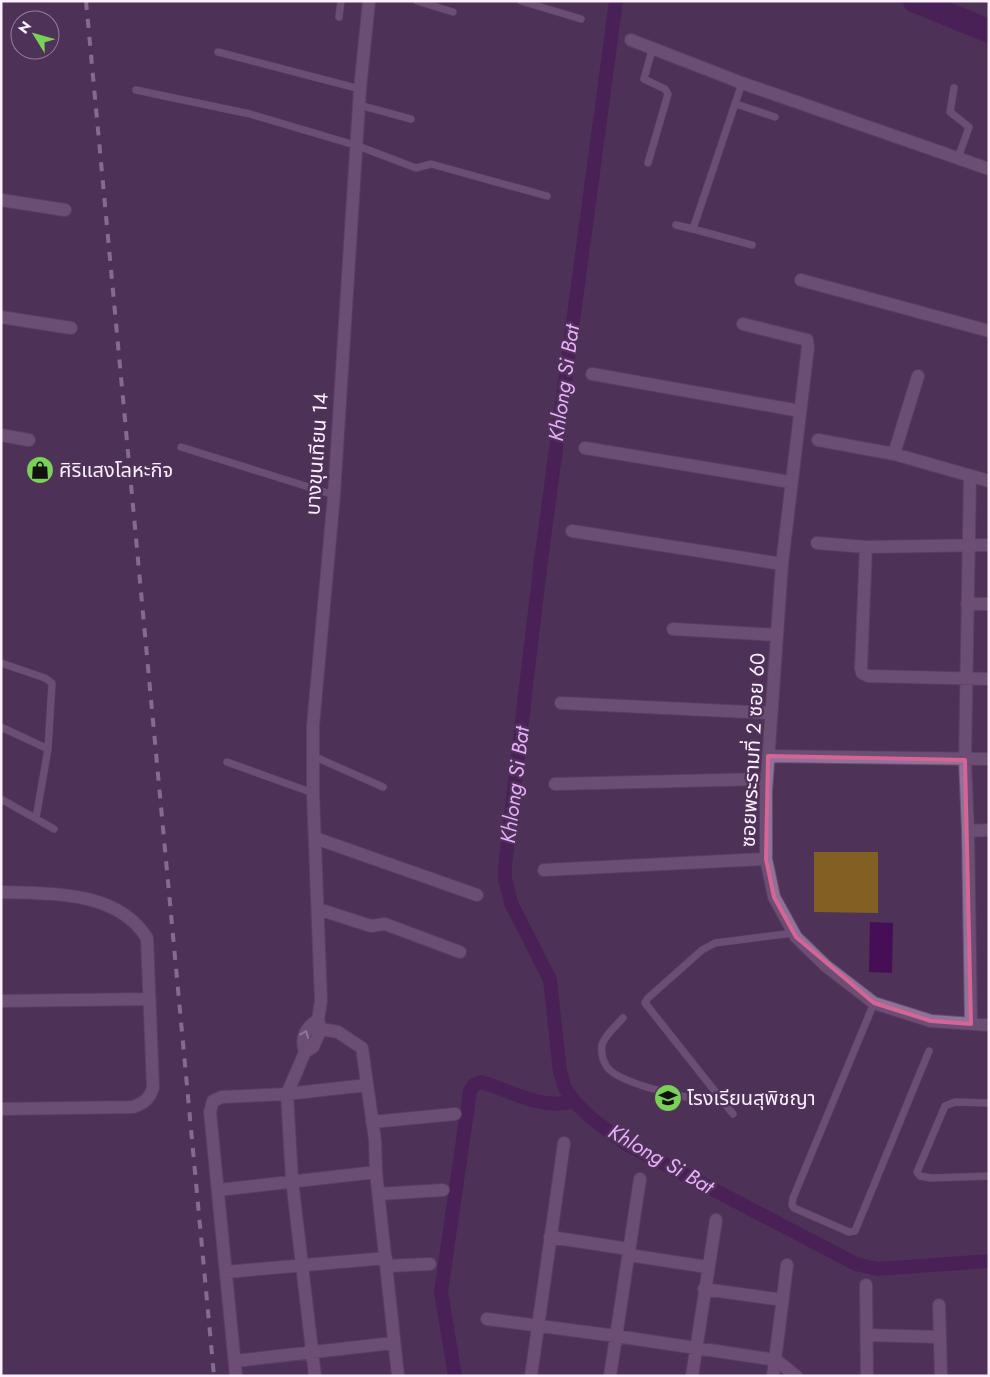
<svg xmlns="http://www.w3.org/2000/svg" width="990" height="1377" font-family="Jost,'Noto Sans Thai',sans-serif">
	<rect width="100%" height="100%" fill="#4e3257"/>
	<!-- green -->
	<path fill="#825f23" d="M 814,852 L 878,852 L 878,913 L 814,912 Z"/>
	<!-- water -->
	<path fill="#460e56" d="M 870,922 L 893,923 L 892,973 L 869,972 Z"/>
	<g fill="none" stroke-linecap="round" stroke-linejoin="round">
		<!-- canal -->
		<path stroke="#460e56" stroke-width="14" d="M 616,1 L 540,568 L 505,866 L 505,879 L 511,903 L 550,980 L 560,1072 L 565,1088 L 574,1101 L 591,1118 L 626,1144 L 856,1264 L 877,1269 L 989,1261
			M 455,1376 L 441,1292 L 470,1091 L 474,1085 L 481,1082 C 512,1091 542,1111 574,1101"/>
		<!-- river -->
		<path stroke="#460e56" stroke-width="24" d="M 915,1 L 989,31"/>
		<!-- lane casing -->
		<g stroke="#67506e" stroke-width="8">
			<path id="lane" d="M 417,1 L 453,12
				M 521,1 L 581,19
				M 339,17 L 341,1
				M 218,52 L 360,89
				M 742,83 L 693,229 L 752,245
				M 954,88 L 950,112 L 969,127 L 958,158
				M 136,90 L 250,114 L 358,146 L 416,168 L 431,164 L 547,196
				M 736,104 L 775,117
				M 359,105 L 411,119
				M 648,163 L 668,94 L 665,89 L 644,79 L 652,50
				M 676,225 L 693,229
				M 181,447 L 334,495
				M 1,663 L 45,678 L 52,683 L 48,749
				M 1,727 L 48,749 L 36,818
				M 313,756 L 383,787
				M 227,762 L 313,793
				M 1,799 L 54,829
				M 874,1003 L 793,1198 L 792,1205 L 794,1208 L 849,1232 L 855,1231 L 929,1051
				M 623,1018 C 617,1025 604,1036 602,1045 C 601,1053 603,1061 607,1067 C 621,1086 701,1101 725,1103
				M 989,1103 L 955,1102 L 945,1106 L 917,1172 L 920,1176 L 931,1178 L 989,1176
				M 733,1114 L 645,1003 L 648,998 L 702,950 L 715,943 L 794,933"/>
		</g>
		<!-- street casing -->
		<g stroke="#67506e" stroke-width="14">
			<path id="street" d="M 631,40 L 742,83 L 989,169
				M 1,200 L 65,210
				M 801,280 L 989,331
				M 1,317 L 71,328
				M 743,324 L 807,340 L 808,347 L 782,564 L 766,791 L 766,859 L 774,897 L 796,937 L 826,966 L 874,1003 L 931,1021 L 989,1025
				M 592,374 L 800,411
				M 1,435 L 29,440
				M 818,440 L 894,454 L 989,481
				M 585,448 L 790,482
				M 894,454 L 918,376
				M 970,476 L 965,760 L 968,831 L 971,1024
				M 572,531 L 782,564
				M 817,543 L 866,547 L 989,545
				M 866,547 L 861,668 L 862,673 L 868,676 L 989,679
				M 967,604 L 989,604
				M 673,629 L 777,635
				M 561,703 L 771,713
				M 768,756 L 989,759
				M 555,784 L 767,779
				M 968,831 L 989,830
				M 315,838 L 477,895
				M 544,870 L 766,859
				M 1,892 C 51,894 117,890 147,938 L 153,1087 C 150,1099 144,1103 133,1107 L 1,1109
				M 318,909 L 371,926 L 385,924 L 460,952
				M 1,1001 L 149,999
				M 321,1029 L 338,1032 L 362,1048 L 375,1140 L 376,1172 L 398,1376
				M 305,1052 C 300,1038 306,1027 318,1020
				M 372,1122 L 455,1114
				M 219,1190 L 376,1172
				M 379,1194 L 443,1190
				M 550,1237 L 629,1249
				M 629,1255 L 707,1267
				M 387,1266 L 430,1264
				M 226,1272 L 386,1258
				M 866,1285 L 867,1376
				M 704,1289 L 783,1300
				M 939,1305 L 941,1376
				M 487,1319 L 616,1336 L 776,1360 L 796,1376
				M 867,1335 L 940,1337
				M 235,1361 L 393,1343
				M 236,1376 L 210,1112 L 213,1101 L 222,1097 L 287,1094 L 367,1085
				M 315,1376 L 292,1180 L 287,1094 L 305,1052 L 313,1047 L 321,1029 L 318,1020 L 321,1001 L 313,793 L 313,726 L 334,495 L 360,89 L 369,1
				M 531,1376 L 564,1143
				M 610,1376 L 640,1179
				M 692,1376 L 716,1220
				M 773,1376 L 787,1265"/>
		</g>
		<!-- lane -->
		<use href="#lane" stroke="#90719a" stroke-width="7"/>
		<!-- street -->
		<use href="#street" stroke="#90719a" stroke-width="12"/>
		<!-- rail -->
		<path stroke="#c5b5ca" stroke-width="4" stroke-dasharray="9 9" stroke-linecap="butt" d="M 86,1 L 214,1376"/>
	</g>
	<!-- one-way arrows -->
	<defs><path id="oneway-chevron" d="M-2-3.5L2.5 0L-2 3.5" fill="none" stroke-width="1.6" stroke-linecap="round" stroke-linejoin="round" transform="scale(1.25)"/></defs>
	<use stroke="#dacae0" href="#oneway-chevron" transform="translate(305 1034) rotate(-67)"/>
	<!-- marked area -->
	<path d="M0 0H990V1377H0ZM 768,756 L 965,760 L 971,1024 L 931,1021 L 874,1003 L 796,937 L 774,897 L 766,859 Z" fill="#4e3257" fill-opacity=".55" fill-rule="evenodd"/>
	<path fill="none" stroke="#d66494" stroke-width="4" stroke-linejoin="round" d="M 768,756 L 965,760 L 971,1024 L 931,1021 L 874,1003 L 796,937 L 774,897 L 766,859 Z"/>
	<!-- icons -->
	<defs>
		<g id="shop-disc" transform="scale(1.4375)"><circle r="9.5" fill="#7ad157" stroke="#4e3257"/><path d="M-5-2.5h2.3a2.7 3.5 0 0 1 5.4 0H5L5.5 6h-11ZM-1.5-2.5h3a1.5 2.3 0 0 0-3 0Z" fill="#111"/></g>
		<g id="school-disc" transform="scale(1.4375)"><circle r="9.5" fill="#7ad157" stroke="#4e3257"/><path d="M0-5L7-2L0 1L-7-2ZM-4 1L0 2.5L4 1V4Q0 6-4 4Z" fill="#111"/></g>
	</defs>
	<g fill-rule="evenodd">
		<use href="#shop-disc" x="40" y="470"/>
		<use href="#school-disc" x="668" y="1098"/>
	</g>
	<g text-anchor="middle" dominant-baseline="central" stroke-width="5" stroke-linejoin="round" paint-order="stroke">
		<!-- street labels -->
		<g font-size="20" fill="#faf0fe" stroke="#4e3257">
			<text transform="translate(317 454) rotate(-86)">บางขุนเทียน 14</text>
			<text transform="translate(753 750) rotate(-87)">ซอยพระรามที่ 2 ซอย 60</text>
		</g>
		<!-- poi labels -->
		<g font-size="20" fill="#faf0fe" stroke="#4e3257" text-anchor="start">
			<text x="59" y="470">ศิริแสงโลหะกิจ</text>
			<text x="687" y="1098">โรงเรียนสุพิชญา</text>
		</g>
		<!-- water labels -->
		<g font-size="21" font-style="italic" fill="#eaaefe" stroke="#4e3257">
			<text transform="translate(564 383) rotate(-82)">Khlong Si Bat</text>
			<text transform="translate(515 785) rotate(-83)">Khlong Si Bat</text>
			<text transform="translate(661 1159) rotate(30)">Khlong Si Bat</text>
		</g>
	</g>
	<!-- border -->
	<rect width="990" height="1377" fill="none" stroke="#faf0fe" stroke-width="5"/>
	<!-- north arrow -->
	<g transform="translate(35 35) rotate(307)"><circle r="24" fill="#4e3257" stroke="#937e9a"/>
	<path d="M0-4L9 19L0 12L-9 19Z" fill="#7ad157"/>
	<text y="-8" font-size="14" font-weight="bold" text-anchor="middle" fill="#faf0fe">N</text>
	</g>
</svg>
